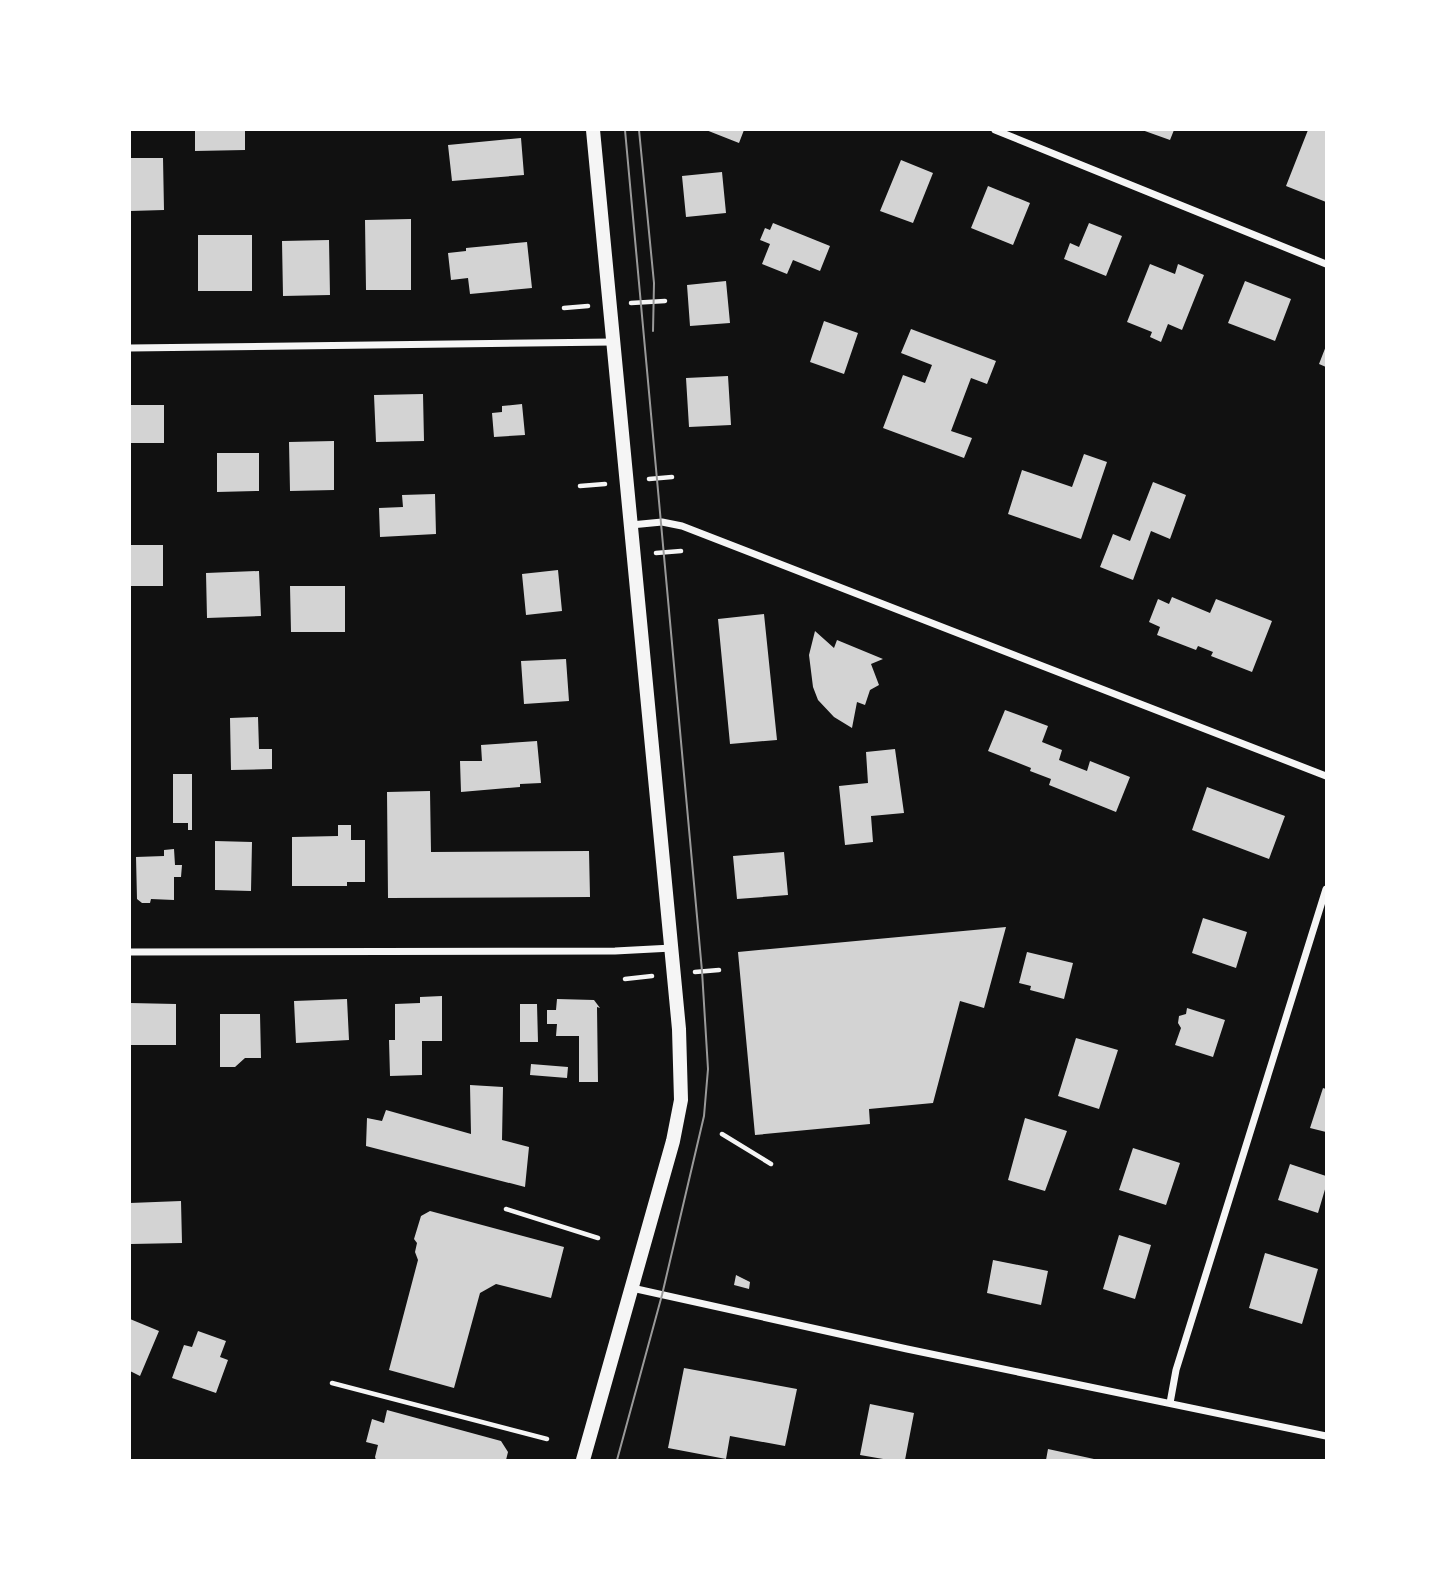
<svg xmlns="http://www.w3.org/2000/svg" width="1456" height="1590" font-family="Montserrat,sans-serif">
	<rect width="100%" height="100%" fill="#111"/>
	<!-- building -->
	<path fill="#d3d3d3" d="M 195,130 L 245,130 L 245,150 L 195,151 Z
		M 706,130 L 744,130 L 739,143 Z
		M 1142,130 L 1174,130 L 1170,140 Z
		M 1308,130 L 1326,130 L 1326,202 L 1286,186 Z
		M 521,138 L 524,175 L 452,181 L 448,145 Z
		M 130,158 L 163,158 L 164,210 L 130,211 Z
		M 901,160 L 933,173 L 913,223 L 880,211 Z
		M 722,172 L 726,213 L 686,217 L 682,176 Z
		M 988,186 L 1030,203 L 1013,245 L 971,228 Z
		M 411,219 L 411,290 L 366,290 L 365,220 Z
		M 773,223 L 830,246 L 820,271 L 793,260 L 787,274 L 762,264 L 770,244 L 760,240 L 765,228 L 770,230 Z
		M 1089,223 L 1122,236 L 1106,276 L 1064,259 L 1070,243 L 1079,247 Z
		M 198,235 L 252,235 L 252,291 L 198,291 Z
		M 329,240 L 330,295 L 283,296 L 282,241 Z
		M 527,242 L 532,288 L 470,294 L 468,278 L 451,280 L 448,253 L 466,251 L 466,248 Z
		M 1150,264 L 1175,274 L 1178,264 L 1204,275 L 1182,330 L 1168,324 L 1161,342 L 1150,337 L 1152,332 L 1127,322 Z
		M 726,281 L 730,323 L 690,326 L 687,285 Z
		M 1245,281 L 1291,299 L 1275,341 L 1228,323 Z
		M 824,321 L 858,333 L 844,374 L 810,362 Z
		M 911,329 L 996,361 L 987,384 L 971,378 L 951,431 L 972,438 L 964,458 L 883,428 L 903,375 L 925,383 L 932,365 L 901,353 Z
		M 1326,346 L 1326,367 L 1319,364 Z
		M 728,376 L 731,425 L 689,427 L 686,378 Z
		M 423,394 L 424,441 L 376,442 L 374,395 Z
		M 522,404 L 525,435 L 494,437 L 492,413 L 502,412 L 502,406 Z
		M 130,405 L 164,405 L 164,443 L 130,443 Z
		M 334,441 L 334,490 L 290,491 L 289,442 Z
		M 217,453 L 259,453 L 259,491 L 217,492 Z
		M 1084,454 L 1107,462 L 1081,539 L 1008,514 L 1022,470 L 1072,487 Z
		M 1153,482 L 1186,495 L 1170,539 L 1151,531 L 1133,580 L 1100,567 L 1113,534 L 1130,541 Z
		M 435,494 L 436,534 L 380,537 L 379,508 L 403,507 L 402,495 Z
		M 130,545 L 163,545 L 163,586 L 130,586 Z
		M 558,570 L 562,611 L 526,615 L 522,574 Z
		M 259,571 L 261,616 L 207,618 L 206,573 Z
		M 290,586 L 345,586 L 345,632 L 291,632 Z
		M 1172,597 L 1210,613 L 1216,599 L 1272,621 L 1252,672 L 1211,656 L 1213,652 L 1198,646 L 1196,650 L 1157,635 L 1160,627 L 1149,622 L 1158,599 L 1169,604 Z
		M 764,614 L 777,740 L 730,744 L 718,619 Z
		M 815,631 L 834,648 L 837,640 L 883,659 L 871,664 L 879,685 L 870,690 L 865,705 L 857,702 L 852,728 L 834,717 L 818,700 L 813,687 L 809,655 Z
		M 566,659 L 569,701 L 524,704 L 521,661 Z
		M 1005,710 L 1048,726 L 1042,742 L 1062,750 L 1059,760 L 1087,771 L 1090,761 L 1130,777 L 1116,812 L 1049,785 L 1051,779 L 1030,771 L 1031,768 L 988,751 Z
		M 258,717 L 259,749 L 272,749 L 272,769 L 231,770 L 230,718 Z
		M 537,741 L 541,783 L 520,784 L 520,787 L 461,792 L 460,761 L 482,761 L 481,745 Z
		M 895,749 L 904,813 L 871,816 L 873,842 L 845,845 L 839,786 L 868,783 L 866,752 Z
		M 173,774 L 192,774 L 192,830 L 188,830 L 188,823 L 173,823 Z
		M 1207,787 L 1285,816 L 1269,859 L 1192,830 Z
		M 430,791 L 431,852 L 589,851 L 590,897 L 388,898 L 387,792 Z
		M 338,825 L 351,825 L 351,840 L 365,840 L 365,882 L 347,882 L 347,886 L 292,886 L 292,837 L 338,836 Z
		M 215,841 L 252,842 L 251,891 L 215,890 Z
		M 174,849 L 175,865 L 182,865 L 181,877 L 174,877 L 174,900 L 151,899 L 150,903 L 142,903 L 137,899 L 136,857 L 164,856 L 164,850 Z
		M 784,852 L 788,895 L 737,899 L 733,856 Z
		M 1203,918 L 1247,932 L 1236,968 L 1192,953 Z
		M 1006,927 L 984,1008 L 960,1001 L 933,1103 L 869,1109 L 870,1124 L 755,1135 L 738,952 Z
		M 1027,952 L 1073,963 L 1064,999 L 1030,990 L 1031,986 L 1019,983 Z
		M 442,996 L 442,1041 L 422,1041 L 422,1075 L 390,1076 L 389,1040 L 395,1040 L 395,1004 L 420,1003 L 420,997 Z
		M 347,999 L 349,1040 L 296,1043 L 294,1001 Z
		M 557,999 L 594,1000 L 600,1008 L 597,1007 L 598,1082 L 579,1082 L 579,1036 L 556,1036 L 557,1024 L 547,1024 L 547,1010 L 556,1010 Z
		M 130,1003 L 176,1004 L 176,1045 L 130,1045 Z
		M 520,1004 L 537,1004 L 538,1042 L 520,1042 Z
		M 1187,1008 L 1225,1020 L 1213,1057 L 1175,1045 L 1181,1028 L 1178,1023 L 1179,1016 L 1186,1014 Z
		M 220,1014 L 260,1014 L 261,1058 L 245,1058 L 235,1067 L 220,1067 Z
		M 1076,1038 L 1118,1050 L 1099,1109 L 1058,1096 Z
		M 531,1064 L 568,1067 L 567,1078 L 530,1075 Z
		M 470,1085 L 503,1087 L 502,1140 L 529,1147 L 525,1187 L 366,1146 L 367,1118 L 382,1121 L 386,1110 L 471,1134 Z
		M 1323,1088 L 1326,1089 L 1326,1132 L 1310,1128 Z
		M 1025,1118 L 1067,1131 L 1045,1191 L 1008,1180 Z
		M 1133,1148 L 1180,1163 L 1166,1205 L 1119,1190 Z
		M 1290,1164 L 1326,1176 L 1326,1186 L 1318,1213 L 1278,1200 Z
		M 181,1201 L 182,1243 L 131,1244 L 130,1203 Z
		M 430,1211 L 564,1247 L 551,1298 L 496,1284 L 480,1293 L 454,1388 L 389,1370 L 418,1260 L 415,1252 L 417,1243 L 414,1239 L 421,1216 Z
		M 1119,1235 L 1151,1245 L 1135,1299 L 1103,1289 Z
		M 1265,1253 L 1318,1269 L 1302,1324 L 1249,1308 Z
		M 993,1260 L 1048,1271 L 1041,1305 L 987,1293 Z
		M 736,1275 L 750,1282 L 749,1289 L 734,1285 Z
		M 130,1319 L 159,1331 L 140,1376 L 130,1371 Z
		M 198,1331 L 226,1341 L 220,1357 L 228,1360 L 216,1393 L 172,1378 L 184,1345 L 192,1347 Z
		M 684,1368 L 797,1389 L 785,1446 L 730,1436 L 726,1459 L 668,1448 Z
		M 870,1404 L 914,1413 L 905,1460 L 889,1460 L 860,1455 Z
		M 387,1410 L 501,1441 L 508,1452 L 506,1460 L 376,1460 L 375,1457 L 378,1445 L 366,1442 L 372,1419 L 384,1423 Z
		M 1048,1449 L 1094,1459 L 1093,1460 L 1046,1460 Z"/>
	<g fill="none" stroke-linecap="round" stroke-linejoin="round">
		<!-- path -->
		<path stroke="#f5f5f5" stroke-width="4.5" d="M 631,303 L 665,301
			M 564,308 L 588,306
			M 649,479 L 672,477
			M 580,486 L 605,484
			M 656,553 L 681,551
			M 695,972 L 719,970
			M 625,979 L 652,976
			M 722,1134 L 771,1164
			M 506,1209 L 598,1238
			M 332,1383 L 547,1439"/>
		<!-- minor -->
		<path stroke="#f5f5f5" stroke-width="7" d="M 995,130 L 1326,264
			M 130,348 L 612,342
			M 631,525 L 662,522 L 682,526 L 1326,776
			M 130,952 L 615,951 L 672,948
			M 632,1288 L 907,1349 L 1326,1436
			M 1170,1403 L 1176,1370 L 1326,889"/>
		<!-- secondary -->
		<path stroke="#f5f5f5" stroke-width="14" d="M 583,1460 L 673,1141 L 681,1100 L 679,1029 L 593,130"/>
		<!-- tram -->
		<path stroke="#9a9a9a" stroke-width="2" d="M 639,130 L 654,283 L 653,331
			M 617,1460 L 662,1295 L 704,1116 L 708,1069 L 702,971 L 625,130"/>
	</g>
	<!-- border -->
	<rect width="1456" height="1590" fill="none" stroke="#ffffff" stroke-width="262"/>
</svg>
